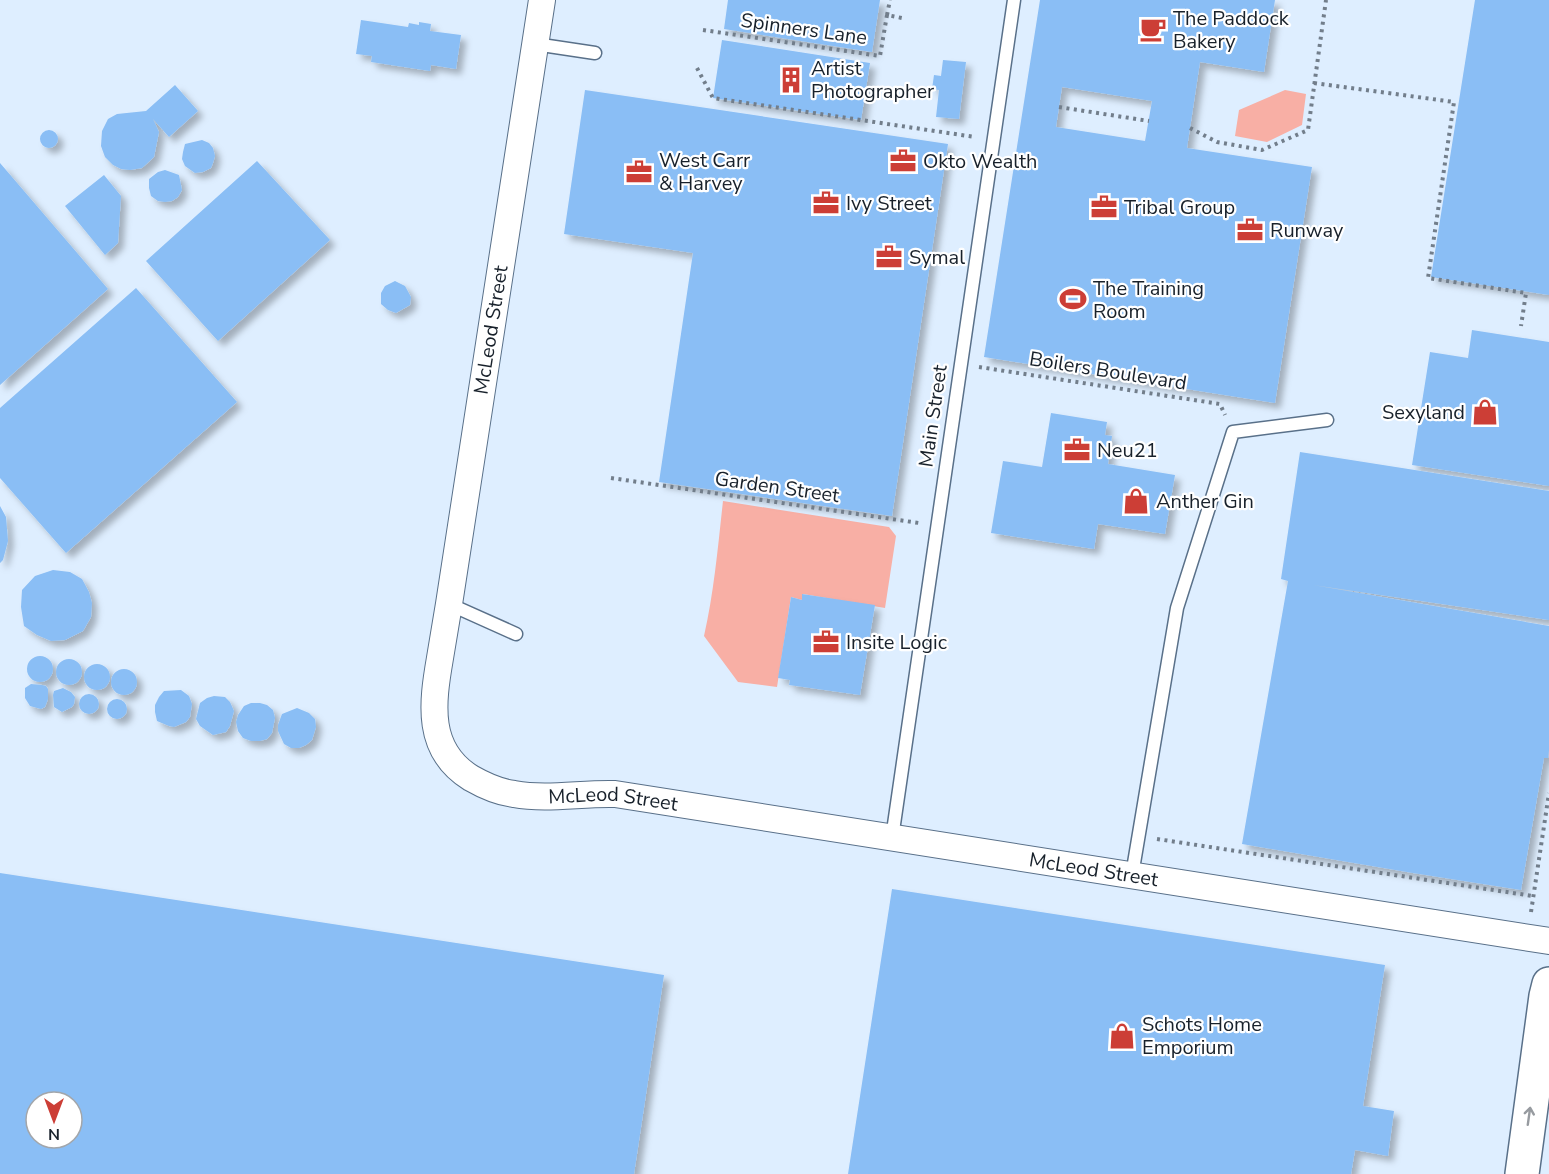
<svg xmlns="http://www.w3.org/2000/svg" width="1549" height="1174" font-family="'Nunito Sans',sans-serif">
	<defs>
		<filter id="shadow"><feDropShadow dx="5.5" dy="5.5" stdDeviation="3" flood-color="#0004"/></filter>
	</defs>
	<rect width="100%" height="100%" fill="#deeeff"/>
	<!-- green -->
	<path fill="#f8afa5" d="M 1285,90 L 1306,94 L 1302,125 L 1267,142 L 1235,136 L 1239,110 Z
		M 723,501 L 889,527 L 896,536 L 885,608 L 803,594 L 802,600 L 791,597 L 777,687 L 738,682 L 704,636 C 714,592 718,546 723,501 Z"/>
	<!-- building -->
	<path fill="#8abef5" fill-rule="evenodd" filter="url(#shadow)" d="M 728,0 L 880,0 L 872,52 L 724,29 Z
		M 1040,0 L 1275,0 L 1264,72 L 1200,62 L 1187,148 L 1312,167 L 1275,403 L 984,357 ZM 1062,87 L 1152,101 L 1145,141 L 1056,127 Z
		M 1475,0 L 1549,0 L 1549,295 L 1431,277 Z
		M 361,20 L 408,27 L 409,23 L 419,25 L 419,22 L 431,24 L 430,31 L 461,35 L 456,69 L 431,65 L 430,71 L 371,62 L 372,56 L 356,54 Z
		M 722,40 L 870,63 L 861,120 L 713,98 Z
		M 943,60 L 966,62 L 959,119 L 936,117 L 939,90 L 932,89 L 934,75 L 941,76 Z
		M 175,85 L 198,111 L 169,137 L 153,119 L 159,132 L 154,157 L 142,168 L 130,170 L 121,169 L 113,165 L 105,157 L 101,146 L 102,131 L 108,119 L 117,114 L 146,111 Z
		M 585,90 L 948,144 L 892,516 L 659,482 L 693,253 L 564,234 Z
		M40 139a9 9 0 1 1 18 0a9 9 0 1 1-18 0Z
		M 202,140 L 209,143 L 213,148 L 215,156 L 213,163 L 211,168 L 203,172 L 195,173 L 185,166 L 182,159 L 183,152 L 185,144 Z
		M 257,161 L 330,240 L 218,341 L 146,261 Z
		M 0,163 L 108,289 L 0,385 Z
		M 165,170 L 179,175 L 182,190 L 178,197 L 172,201 L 165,202 L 158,201 L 151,196 L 149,188 L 149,179 L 158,172 Z
		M 104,175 L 121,196 L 118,243 L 105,255 L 65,206 Z
		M 395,281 L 405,286 L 411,297 L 410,305 L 396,313 L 388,310 L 381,304 L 381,293 L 385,286 Z
		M 136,288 L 237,402 L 66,553 L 0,478 L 0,408 Z
		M 1472,330 L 1549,342 L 1549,486 L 1412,465 L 1430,352 L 1468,358 Z
		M 1051,413 L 1107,422 L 1105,435 L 1112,436 L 1108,464 L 1175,475 L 1165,534 L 1098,524 L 1094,549 L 991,533 L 1003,461 L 1042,467 Z
		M 1300,452 L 1549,491 L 1549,620 L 1313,585 L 1549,626 L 1549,750 L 1548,758 L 1544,758 L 1521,890 L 1413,873 L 1242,844 L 1288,581 L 1281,579 Z
		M 0,506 L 6,517 L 8,541 L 3,560 L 0,563 Z
		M 53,570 L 70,572 L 82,579 L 89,592 L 92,603 L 91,617 L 83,631 L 65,640 L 51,641 L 37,635 L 24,626 L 21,607 L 22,590 L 35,576 Z
		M 802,594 L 875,605 L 860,695 L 789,685 L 790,680 L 778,678 L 791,597 L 802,600 Z
		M27 669a13 13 0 1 1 26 0a13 13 0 1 1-26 0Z
		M56 672a13 13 0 1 1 26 0a13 13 0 1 1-26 0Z
		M84 677a13 13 0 1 1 26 0a13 13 0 1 1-26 0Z
		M111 682a13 13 0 1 1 26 0a13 13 0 1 1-26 0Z
		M 31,684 L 42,685 L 46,686 L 48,689 L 48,699 L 45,707 L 41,709 L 30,706 L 25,698 L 25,688 Z
		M 63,688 L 71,692 L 75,697 L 74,704 L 72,707 L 62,712 L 54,707 L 53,695 L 54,691 Z
		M 181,690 L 189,696 L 192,704 L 190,717 L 186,722 L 174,727 L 169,726 L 157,721 L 155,712 L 155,705 L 159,697 L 164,691 Z
		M79 704a10 10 0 1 1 20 0a10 10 0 1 1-20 0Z
		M 214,696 L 225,697 L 230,702 L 234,711 L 230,726 L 226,732 L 213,735 L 200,726 L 196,719 L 200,703 L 207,698 Z
		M107 709a10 10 0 1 1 20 0a10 10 0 1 1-20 0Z
		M 251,703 L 260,703 L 267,705 L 273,710 L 275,718 L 272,733 L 267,739 L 260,741 L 251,741 L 243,738 L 238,731 L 236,722 L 238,715 L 244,706 Z
		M 297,708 L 309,713 L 315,719 L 316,727 L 312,740 L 306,745 L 299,748 L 291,748 L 284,744 L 278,731 L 278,725 L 282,714 Z
		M 0,873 L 664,975 L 634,1174 L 0,1174 ZM 36,1102 L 72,1102 L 72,1138 L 36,1138 Z
		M 892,889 L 1385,965 L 1363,1106 L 1394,1111 L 1388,1156 L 1355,1150 L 1351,1174 L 848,1174 Z"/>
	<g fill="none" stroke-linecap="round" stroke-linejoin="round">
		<!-- lane casing -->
		<g stroke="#597089" stroke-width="15">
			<path id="lane" d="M 535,44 L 595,53
				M 449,604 L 516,634
				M 892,838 L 1014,0
				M 1132,875 L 1177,608 L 1233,432 L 1327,420"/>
		</g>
		<!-- street casing -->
		<g stroke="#597089" stroke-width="28">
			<g id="street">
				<path id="s1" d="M 542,0 L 449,604 C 446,622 443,640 440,658 C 432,704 426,750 471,778 C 485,786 498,792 514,794 C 547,800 581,793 615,794 L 1549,941"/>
			</g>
		</g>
		<!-- secondary casing -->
		<g stroke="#597089" stroke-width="36">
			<path id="secondary" d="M 1522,1174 L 1546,996 L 1549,984"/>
		</g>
		<!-- path -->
		<path stroke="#727e8b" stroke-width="4" stroke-dasharray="3 4.5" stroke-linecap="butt" d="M 887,15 L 890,0
			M 703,30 L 880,56 L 887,15 L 902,18
			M 697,68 L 713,98 L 975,137
			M 1314,83 L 1454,102 L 1428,278 L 1526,293 L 1521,326
			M 1059,107 L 1149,121
			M 1190,128 L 1217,142 L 1262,150 L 1308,130 L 1326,0
			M 979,367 L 1220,404 L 1225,415
			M 611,478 L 919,523
			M 1157,839 L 1533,896
			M 1531,912 L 1549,793"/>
		<!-- lane -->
		<use href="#lane" stroke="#fff" stroke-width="12"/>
		<!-- street -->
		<use href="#street" stroke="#fff" stroke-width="26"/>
		<!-- secondary -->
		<use href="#secondary" stroke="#fff" stroke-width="33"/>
	</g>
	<!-- one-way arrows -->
	<defs><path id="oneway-shaft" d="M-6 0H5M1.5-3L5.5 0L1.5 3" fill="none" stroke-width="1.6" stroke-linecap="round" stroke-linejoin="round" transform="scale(1.5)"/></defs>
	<use stroke="#979ba0" href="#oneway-shaft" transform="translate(1529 1116) rotate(-82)"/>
	<!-- icons -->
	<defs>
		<g id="cafe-bare" transform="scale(2.07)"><path d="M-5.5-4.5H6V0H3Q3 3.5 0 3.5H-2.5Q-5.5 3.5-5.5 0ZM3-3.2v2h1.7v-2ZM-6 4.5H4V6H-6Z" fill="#cc3e36" stroke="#fff" stroke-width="2.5" paint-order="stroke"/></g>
		<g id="building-bare" transform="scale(2.07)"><path d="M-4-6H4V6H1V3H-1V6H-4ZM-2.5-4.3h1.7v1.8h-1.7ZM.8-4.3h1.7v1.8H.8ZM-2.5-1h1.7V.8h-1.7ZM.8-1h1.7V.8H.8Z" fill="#cc3e36" stroke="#fff" stroke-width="2.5" paint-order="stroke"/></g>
		<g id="office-bare" transform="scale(2.07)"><path d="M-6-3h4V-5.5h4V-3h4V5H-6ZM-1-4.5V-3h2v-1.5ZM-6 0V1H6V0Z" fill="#cc3e36" stroke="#fff" stroke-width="2.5" paint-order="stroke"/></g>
		<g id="stadium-bare" transform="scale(2.07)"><path d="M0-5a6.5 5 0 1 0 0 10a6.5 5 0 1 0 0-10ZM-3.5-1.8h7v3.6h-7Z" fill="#cc3e36" stroke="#fff" stroke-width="2.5" paint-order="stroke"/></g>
		<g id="shop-bare" transform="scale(2.07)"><path d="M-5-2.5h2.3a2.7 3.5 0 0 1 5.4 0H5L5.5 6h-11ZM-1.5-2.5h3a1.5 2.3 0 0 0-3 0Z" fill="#cc3e36" stroke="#fff" stroke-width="2.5" paint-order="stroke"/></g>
	</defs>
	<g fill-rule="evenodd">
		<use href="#cafe-bare" x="1153" y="29"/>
		<use href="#building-bare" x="791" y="80"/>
		<use href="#office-bare" x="903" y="161"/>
		<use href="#office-bare" x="639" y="172"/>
		<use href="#office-bare" x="826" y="203"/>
		<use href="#office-bare" x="1104" y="207"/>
		<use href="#office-bare" x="1250" y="230"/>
		<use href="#office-bare" x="889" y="257"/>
		<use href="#stadium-bare" x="1073" y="299"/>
		<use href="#shop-bare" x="1485" y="412"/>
		<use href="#office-bare" x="1077" y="450"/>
		<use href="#shop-bare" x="1136" y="501"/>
		<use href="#office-bare" x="826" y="642"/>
		<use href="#shop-bare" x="1122" y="1036"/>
	</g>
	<g text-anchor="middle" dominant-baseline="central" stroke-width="4.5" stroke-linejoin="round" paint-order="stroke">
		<!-- poi labels -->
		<g font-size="20" fill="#18212b" stroke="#fff" text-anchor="start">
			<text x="1173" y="18">The Paddock<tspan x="1173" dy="23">Bakery</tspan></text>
			<text x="811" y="68">Artist<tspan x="811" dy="23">Photographer</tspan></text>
			<text x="659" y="160">West Carr<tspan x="659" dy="23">&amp; Harvey</tspan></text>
			<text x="923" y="161">Okto Wealth</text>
			<text x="846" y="203">Ivy Street</text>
			<text x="1124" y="207">Tribal Group</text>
			<text x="1270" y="230">Runway</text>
			<text x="909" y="257">Symal</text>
			<text x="1093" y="288">The Training<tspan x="1093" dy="23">Room</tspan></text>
			<text x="1465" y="412" text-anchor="end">Sexyland</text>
			<text x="1097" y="450">Neu21</text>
			<text x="1156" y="501">Anther Gin</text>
			<text x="846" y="642">Insite Logic</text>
			<text x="1142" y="1024">Schots Home<tspan x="1142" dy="23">Emporium</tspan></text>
		</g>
		<!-- street labels -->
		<g font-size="20" fill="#18212b" stroke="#fff">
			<text transform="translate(804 29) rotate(8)">Spinners Lane</text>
			<text transform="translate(491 330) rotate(-81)">McLeod Street</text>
			<text transform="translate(1108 371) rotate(9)">Boilers Boulevard</text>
			<text transform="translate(933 416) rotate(-82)">Main Street</text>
			<text transform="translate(777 487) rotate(8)">Garden Street</text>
			<text stroke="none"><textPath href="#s1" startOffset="945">McLeod Street</textPath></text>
			<text stroke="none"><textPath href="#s1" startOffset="1431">McLeod Street</textPath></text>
		</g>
	</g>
	<!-- north arrow -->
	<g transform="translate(54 1120) rotate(180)"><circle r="28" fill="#ffffff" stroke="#a3a6aa" stroke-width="1.5"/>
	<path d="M0-4.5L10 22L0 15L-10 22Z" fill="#cc3e36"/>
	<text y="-9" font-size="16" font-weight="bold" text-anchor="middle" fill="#18212b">N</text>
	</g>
</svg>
